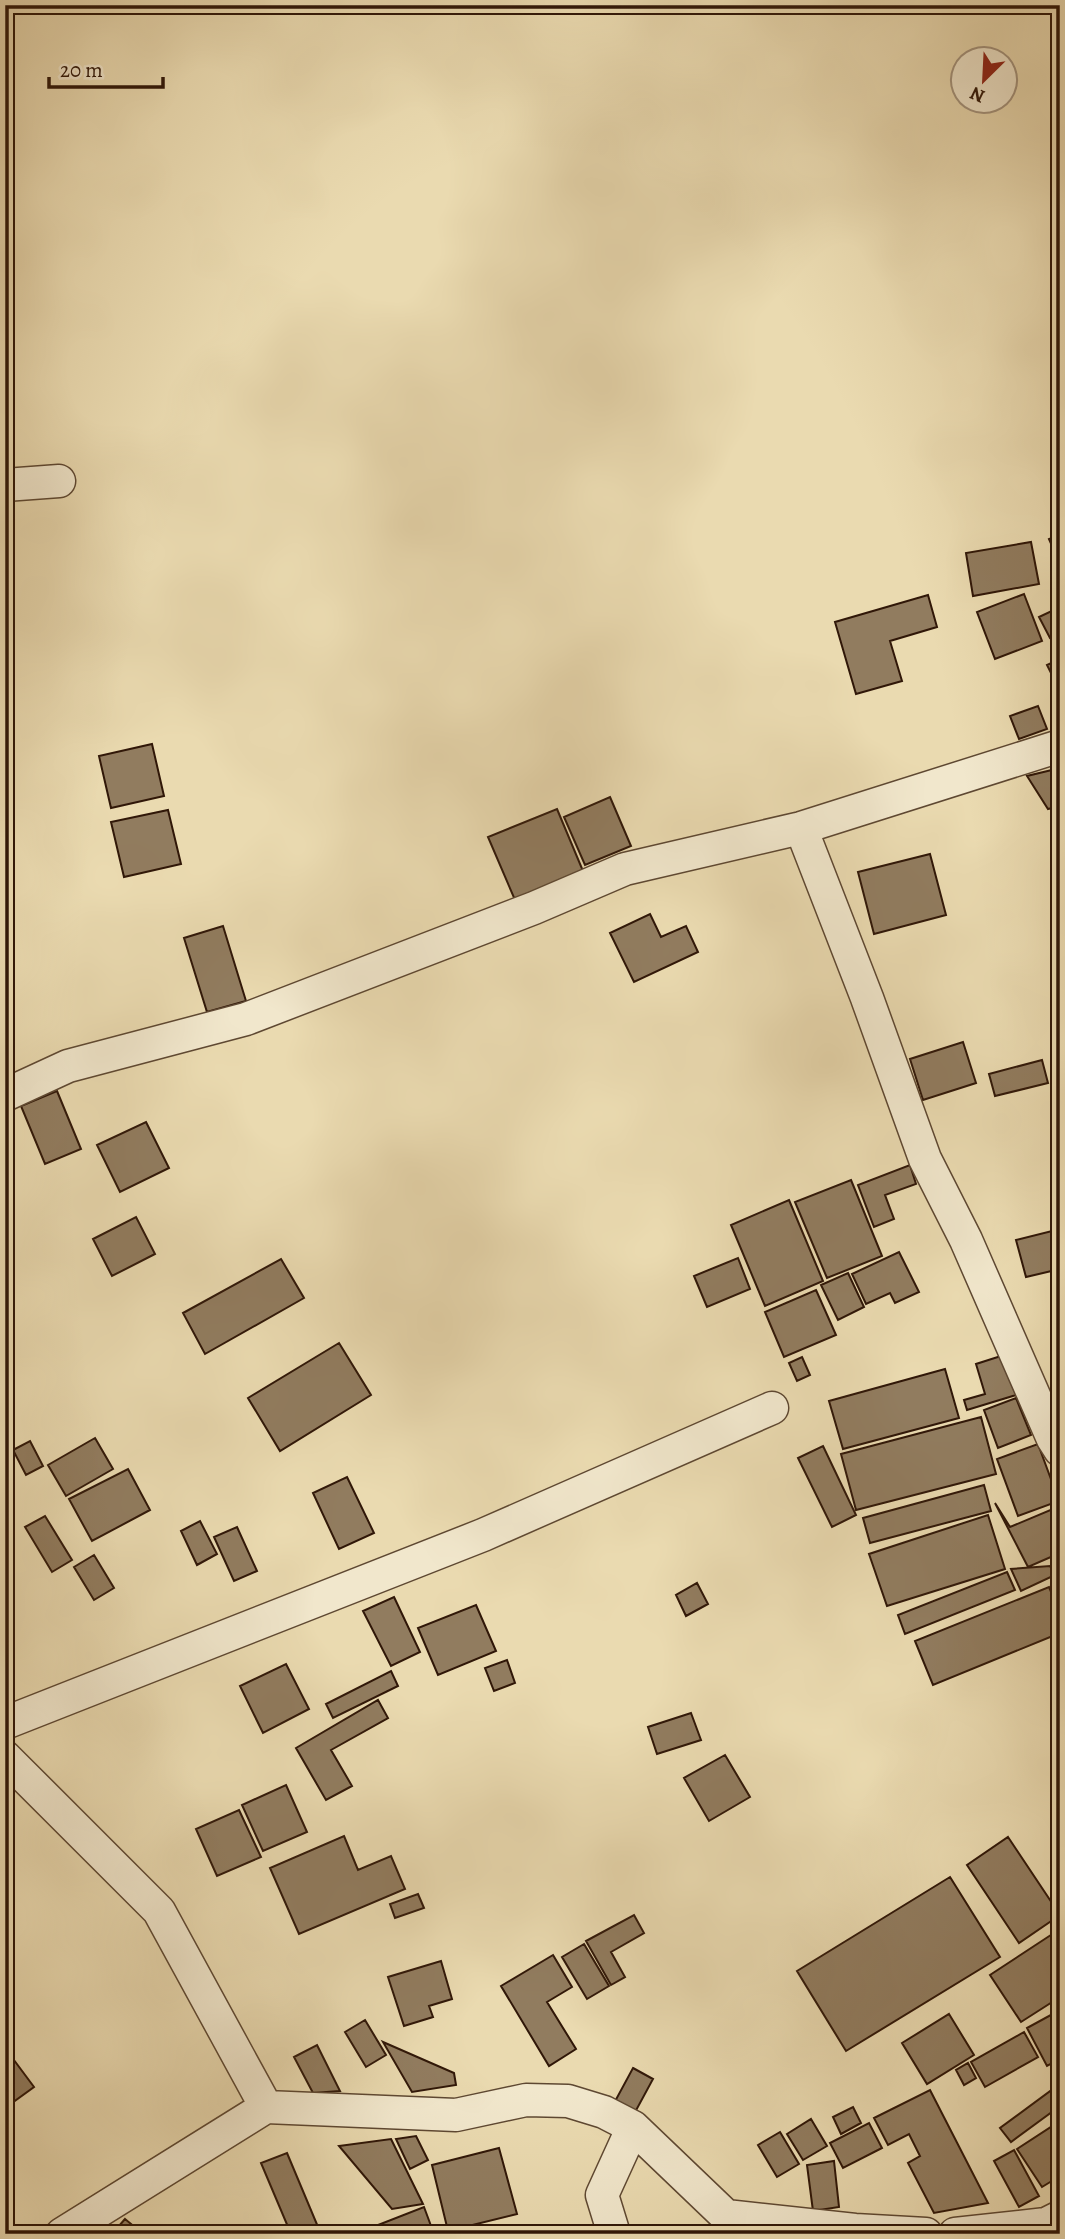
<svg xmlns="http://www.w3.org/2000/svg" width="1065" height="2239" font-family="Alegreya,serif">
	<rect width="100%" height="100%" fill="#eadab0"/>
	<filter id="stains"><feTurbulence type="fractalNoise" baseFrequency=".00286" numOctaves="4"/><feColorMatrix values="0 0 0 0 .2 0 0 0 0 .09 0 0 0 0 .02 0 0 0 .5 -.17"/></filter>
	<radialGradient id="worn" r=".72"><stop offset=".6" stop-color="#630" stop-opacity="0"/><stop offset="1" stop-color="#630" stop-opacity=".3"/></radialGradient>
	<!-- building -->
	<path fill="#917c5f" stroke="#301708" stroke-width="2" d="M 1060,535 L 1060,564 L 1049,539 Z
		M 1031,542 L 1039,584 L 973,596 L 966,553 Z
		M 1024,594 L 1042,641 L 995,659 L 977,612 Z
		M 928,595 L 937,627 L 890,641 L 902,681 L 856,694 L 835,622 Z
		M 1060,607 L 1060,634 L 1050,638 L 1039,617 Z
		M 1060,659 L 1060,691 L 1047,665 Z
		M 1038,706 L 1047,729 L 1019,739 L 1010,716 Z
		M 152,744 L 164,796 L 111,808 L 99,756 Z
		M 1060,768 L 1060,806 L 1048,809 L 1027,776 Z
		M 610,797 L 631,846 L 585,865 L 564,817 Z
		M 557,809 L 583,871 L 515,900 L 488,837 Z
		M 168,810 L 181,864 L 124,877 L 111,822 Z
		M 930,854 L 946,915 L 874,934 L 858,872 Z
		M 650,914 L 661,937 L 686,926 L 698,952 L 634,982 L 610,933 Z
		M 223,926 L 246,1001 L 207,1012 L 184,938 Z
		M 963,1042 L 976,1083 L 923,1100 L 910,1059 Z
		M 1042,1060 L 1048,1083 L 995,1096 L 989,1074 Z
		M 57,1091 L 81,1149 L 45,1164 L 21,1106 Z
		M 146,1122 L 169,1168 L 120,1192 L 97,1145 Z
		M 910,1165 L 916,1184 L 885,1195 L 894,1219 L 874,1227 L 858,1185 Z
		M 851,1180 L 882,1256 L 827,1278 L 795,1202 Z
		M 789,1200 L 823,1281 L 765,1306 L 731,1225 Z
		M 136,1217 L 155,1254 L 112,1276 L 93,1239 Z
		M 1060,1229 L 1060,1269 L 1026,1277 L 1016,1240 Z
		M 899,1252 L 919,1292 L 895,1303 L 890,1293 L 866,1304 L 852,1274 Z
		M 738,1258 L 750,1289 L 707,1307 L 694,1276 Z
		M 281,1259 L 304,1298 L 205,1354 L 183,1313 Z
		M 848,1273 L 864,1307 L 838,1320 L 821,1285 Z
		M 816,1290 L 836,1335 L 784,1357 L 765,1312 Z
		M 339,1343 L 371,1395 L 280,1451 L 248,1398 Z
		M 1004,1355 L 1016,1395 L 967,1410 L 964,1400 L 985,1394 L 976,1364 Z
		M 802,1357 L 810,1375 L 797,1381 L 789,1363 Z
		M 945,1369 L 959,1418 L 843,1449 L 829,1401 Z
		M 1016,1398 L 1031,1435 L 998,1448 L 984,1410 Z
		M 981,1417 L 996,1474 L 856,1510 L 841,1454 Z
		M 95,1438 L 113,1469 L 66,1496 L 48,1465 Z
		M 30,1441 L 43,1466 L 26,1475 L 13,1450 Z
		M 1038,1444 L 1059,1501 L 1018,1516 L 997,1459 Z
		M 823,1446 L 856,1515 L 832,1527 L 798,1458 Z
		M 128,1469 L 150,1510 L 92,1541 L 69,1499 Z
		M 347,1477 L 374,1533 L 339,1549 L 313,1493 Z
		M 984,1485 L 991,1511 L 870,1543 L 863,1518 Z
		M 995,1503 L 1010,1527 L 1060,1506 L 1060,1553 L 1028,1567 Z
		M 988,1515 L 1005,1569 L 887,1606 L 869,1554 Z
		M 45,1516 L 72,1560 L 52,1572 L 25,1527 Z
		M 200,1521 L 217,1554 L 197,1565 L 181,1531 Z
		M 237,1527 L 257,1571 L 234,1581 L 214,1537 Z
		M 94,1555 L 114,1588 L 94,1600 L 74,1567 Z
		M 1050,1566 L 1055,1575 L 1021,1591 L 1011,1569 Z
		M 1007,1572 L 1015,1590 L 905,1634 L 898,1615 Z
		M 697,1583 L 708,1604 L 686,1616 L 676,1595 Z
		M 1049,1587 L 1060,1613 L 1060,1633 L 933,1685 L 915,1641 Z
		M 394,1597 L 420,1652 L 391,1666 L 363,1611 Z
		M 476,1605 L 496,1651 L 438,1675 L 418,1628 Z
		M 507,1660 L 515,1683 L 494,1691 L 485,1668 Z
		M 286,1664 L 309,1709 L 263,1733 L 240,1686 Z
		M 391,1671 L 398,1686 L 333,1718 L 326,1704 Z
		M 378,1700 L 388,1718 L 331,1750 L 352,1786 L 326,1800 L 296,1748 Z
		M 691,1713 L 701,1740 L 657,1754 L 648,1727 Z
		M 725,1755 L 750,1797 L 709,1821 L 684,1778 Z
		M 286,1785 L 307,1832 L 263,1851 L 242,1805 Z
		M 239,1810 L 261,1857 L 217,1876 L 196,1829 Z
		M 344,1836 L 358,1870 L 391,1856 L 405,1889 L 299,1934 L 270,1868 Z
		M 1008,1837 L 1060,1915 L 1019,1943 L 967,1865 Z
		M 950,1877 L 1000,1957 L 846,2051 L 797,1971 Z
		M 418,1894 L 424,1908 L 395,1918 L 390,1904 Z
		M 634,1915 L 644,1933 L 611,1952 L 625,1977 L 611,1985 L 586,1941 Z
		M 1060,1929 L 1060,1997 L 1021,2022 L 990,1975 Z
		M 584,1944 L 609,1986 L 587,1999 L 562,1957 Z
		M 553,1955 L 572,1987 L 547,2002 L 576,2049 L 549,2066 L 501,1986 Z
		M 441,1961 L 452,1999 L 429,2006 L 433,2017 L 404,2026 L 388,1977 Z
		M 1060,2010 L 1060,2059 L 1047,2066 L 1027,2028 Z
		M 949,2014 L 974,2055 L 927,2084 L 902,2043 Z
		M 365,2020 L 386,2055 L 366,2067 L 345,2032 Z
		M 1024,2032 L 1038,2057 L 985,2087 L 971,2062 Z
		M 383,2042 L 454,2073 L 456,2085 L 412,2092 Z
		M 317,2045 L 340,2091 L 313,2093 L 294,2057 Z
		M 5,2048 L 34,2087 L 5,2108 Z
		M 968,2063 L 976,2078 L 964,2085 L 956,2070 Z
		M 633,2068 L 653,2079 L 633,2116 L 613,2105 Z
		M 1053,2089 L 1060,2098 L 1060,2106 L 1011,2142 L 1000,2128 Z
		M 930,2090 L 988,2203 L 934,2213 L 908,2163 L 920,2156 L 909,2134 L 888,2145 L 874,2118 Z
		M 853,2107 L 861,2123 L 841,2134 L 833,2117 Z
		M 811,2119 L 827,2146 L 803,2160 L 787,2134 Z
		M 869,2123 L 882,2148 L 843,2168 L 830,2143 Z
		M 1054,2125 L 1060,2134 L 1060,2176 L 1042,2187 L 1017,2149 Z
		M 780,2132 L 799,2164 L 777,2177 L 758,2145 Z
		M 416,2136 L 428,2160 L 410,2169 L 396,2139 Z
		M 391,2139 L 423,2204 L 392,2209 L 339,2146 Z
		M 499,2148 L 517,2214 L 448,2231 L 432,2165 Z
		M 1014,2150 L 1039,2196 L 1019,2207 L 994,2161 Z
		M 287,2153 L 321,2234 L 291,2234 L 261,2163 Z
		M 834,2161 L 839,2207 L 813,2211 L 807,2165 Z
		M 424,2207 L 434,2234 L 355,2234 Z
		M 125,2219 L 142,2233 L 141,2234 L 112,2234 Z"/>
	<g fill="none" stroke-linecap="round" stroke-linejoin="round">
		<!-- street casing -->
		<g stroke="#5e4832" stroke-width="35">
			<path id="street" d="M 5,485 L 59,481
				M 801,828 L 867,998 L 925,1159 L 966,1240 L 1053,1439 L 1060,1450
				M 5,1095 L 68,1066 L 246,1019 L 534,908 L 625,869 L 801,828 L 1060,746
				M 5,1723 L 483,1535 L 772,1408
				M 5,1757 L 159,1911 L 266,2107
				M 62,2234 L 266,2107 L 456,2115 L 526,2100 L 568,2101 L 604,2112 L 633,2127 L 726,2216 L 855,2230 L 926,2234
				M 614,2234 L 602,2195 L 633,2127
				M 955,2234 L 1046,2224 L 1060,2217"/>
		</g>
		<!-- street -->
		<use href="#street" stroke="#f1e7cc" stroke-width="32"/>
	</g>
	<!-- margin -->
	<rect width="1065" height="2239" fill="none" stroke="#eadab0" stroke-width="28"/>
	<rect x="7" y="7" width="1051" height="2225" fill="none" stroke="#301708" stroke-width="3.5"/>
	<rect x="14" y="14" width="1037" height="2211" fill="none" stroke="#301708" stroke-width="2"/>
	<!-- north arrow -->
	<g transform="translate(984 80) rotate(204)"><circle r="33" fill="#f1e7cc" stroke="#a4947e" stroke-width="2"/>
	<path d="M0-5L12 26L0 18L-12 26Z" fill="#8f2418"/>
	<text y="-10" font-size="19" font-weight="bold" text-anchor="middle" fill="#301708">N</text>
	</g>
	<!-- scale -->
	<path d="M49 77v10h114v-10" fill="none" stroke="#301708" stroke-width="3.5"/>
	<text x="60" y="77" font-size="21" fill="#301708" stroke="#f1e7cc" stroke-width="5" paint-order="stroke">20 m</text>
	<rect width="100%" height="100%" filter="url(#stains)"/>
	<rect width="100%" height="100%" fill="url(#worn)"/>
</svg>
